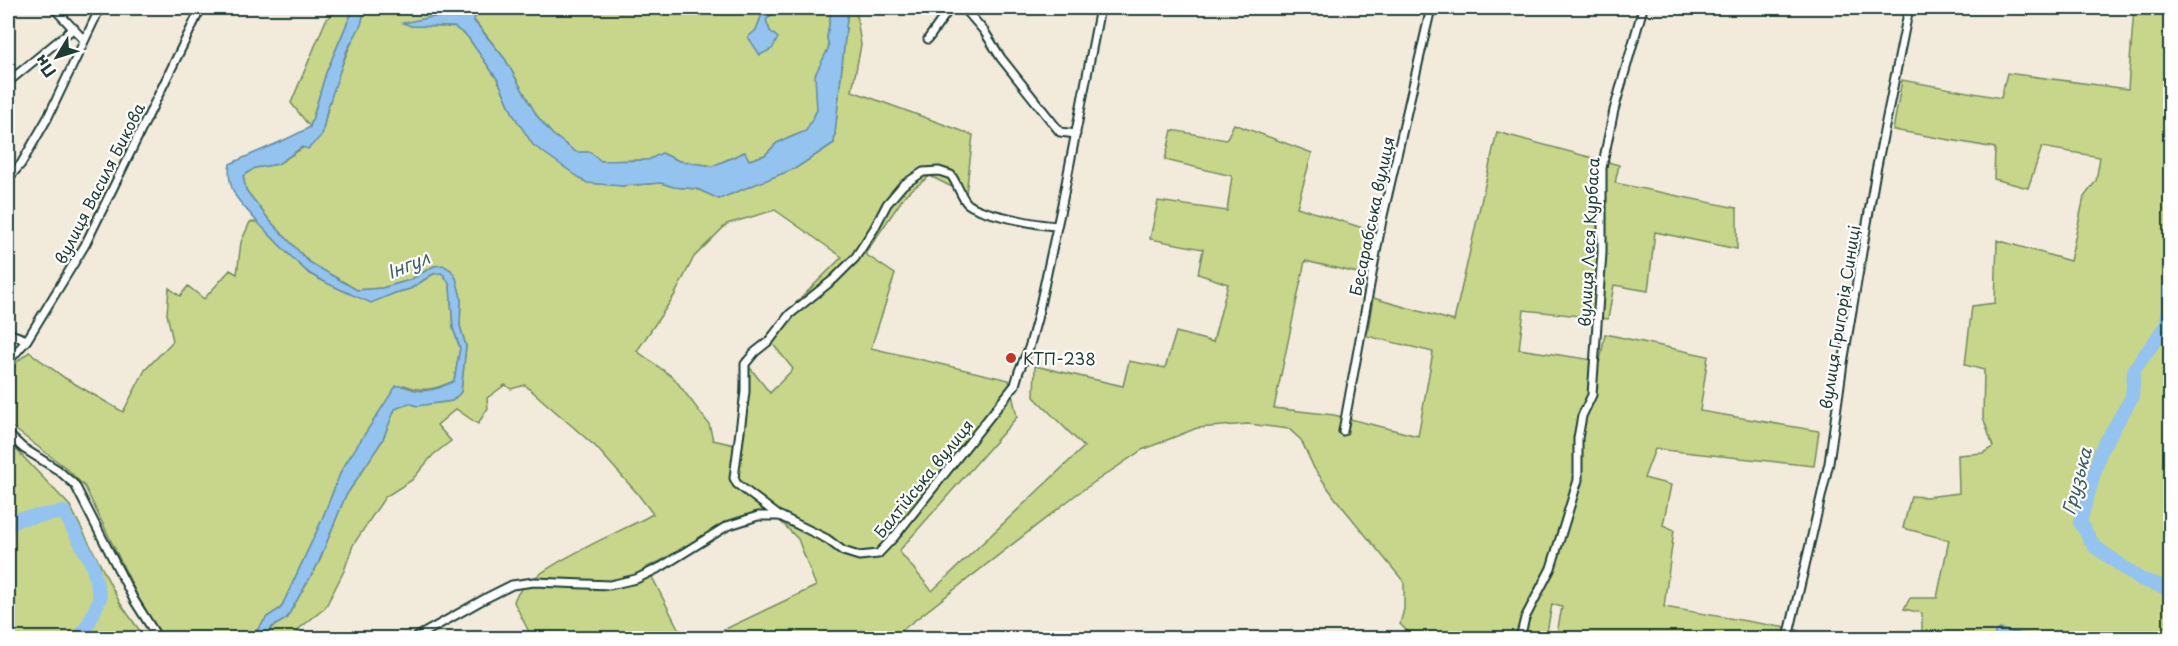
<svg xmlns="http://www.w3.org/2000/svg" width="2178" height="646" font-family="'Playpen Sans',sans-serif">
	<rect width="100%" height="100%" fill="#f2ebdc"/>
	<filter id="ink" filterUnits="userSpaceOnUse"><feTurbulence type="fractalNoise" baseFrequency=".0167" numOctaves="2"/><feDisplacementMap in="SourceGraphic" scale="12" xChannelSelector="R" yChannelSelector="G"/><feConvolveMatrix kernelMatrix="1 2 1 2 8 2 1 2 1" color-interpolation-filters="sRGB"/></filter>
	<g filter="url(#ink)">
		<!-- green -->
		<path fill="#c7d68a" stroke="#738a5f" stroke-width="1.5" fill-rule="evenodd" d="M 339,8 L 356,8 L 352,12 L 326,73 L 310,127 L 291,103 L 326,20 Z
			M 369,8 L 458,8 L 458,18 L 432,17 L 411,26 L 454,27 L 467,36 L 498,80 L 514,116 L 621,186 L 661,183 L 674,187 L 697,189 L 719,199 L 796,168 L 834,143 L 848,8 L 857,8 L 857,18 L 861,45 L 852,91 L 973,135 L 966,194 L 930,176 L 906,194 L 865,254 L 895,274 L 871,348 L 1009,380 L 1017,417 L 899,551 L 932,591 L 1084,447 L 1034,397 L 1035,366 L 1123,386 L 1129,361 L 1165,368 L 1176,332 L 1213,342 L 1228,284 L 1198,274 L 1203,249 L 1150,239 L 1158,201 L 1227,211 L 1232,176 L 1165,160 L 1172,130 L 1226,140 L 1234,124 L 1312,153 L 1297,207 L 1369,230 L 1362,274 L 1305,261 L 1274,408 L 1334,415 L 1418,436 L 1433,352 L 1367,336 L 1373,298 L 1454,321 L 1497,132 L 1619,165 L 1615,183 L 1737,208 L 1737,249 L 1655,232 L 1648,291 L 1614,285 L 1608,319 L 1524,310 L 1519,349 L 1600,361 L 1605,334 L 1708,356 L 1700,411 L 1819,431 L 1814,466 L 1655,449 L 1644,478 L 1671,485 L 1663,525 L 1674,530 L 1664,607 L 1798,630 L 1796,638 L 1556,638 L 1562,607 L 1552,604 L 1546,638 L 1414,638 L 1400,624 L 1404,609 L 1404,582 L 1335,498 L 1314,468 L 1301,440 L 1289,429 L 1248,424 L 1197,428 L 1142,450 L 1077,494 L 892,638 L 722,638 L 719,632 L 816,586 L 798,539 L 772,513 L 751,515 L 726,523 L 676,554 L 647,567 L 683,638 L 532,638 L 514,602 C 519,573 625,530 653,514 L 637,493 L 596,447 L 525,385 L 511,389 L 505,385 L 487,398 L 488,408 L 478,424 L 456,409 L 437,425 L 451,441 L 433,455 L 412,480 L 385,497 L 353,545 L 344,571 L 325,608 L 300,628 L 297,638 L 265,638 L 272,627 L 286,619 L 318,564 L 345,497 L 382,441 L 395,409 L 409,403 L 438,403 L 452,401 L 461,392 L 466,346 L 460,326 L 461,298 L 456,278 L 434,266 L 410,280 L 382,288 L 357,290 L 309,262 L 270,221 L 246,190 L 243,176 L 254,168 L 278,164 L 322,135 C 329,97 341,62 359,28 C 363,20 362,13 369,8 ZM 775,210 L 842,257 L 786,313 L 768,338 L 793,369 L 770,393 L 743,359 L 735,445 L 713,440 L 709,424 L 674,378 L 637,351 L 674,296 L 694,257 L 727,224 Z
			M 477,8 L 769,8 L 763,12 L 756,30 L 770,31 L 766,20 L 779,9 L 790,13 L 795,8 L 823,8 L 831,11 L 827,38 L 829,47 L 816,75 L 817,110 L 806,131 L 777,143 L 765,155 L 749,160 L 744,152 L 713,166 L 679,161 L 662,153 L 649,160 L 600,161 L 590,152 L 576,153 L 552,134 L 537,116 L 505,59 L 474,20 Z
			M 2134,8 L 2170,8 L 2170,638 L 1922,638 L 1922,613 L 1904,609 L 1910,598 L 1937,598 L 1949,540 L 1903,528 L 1911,496 L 1926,497 L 1959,493 L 1958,455 L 1983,453 L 1993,447 L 1983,417 L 1984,370 L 1965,365 L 1972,306 L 1995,303 L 1997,240 L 2070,261 L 2084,197 L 2096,181 L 2100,157 L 2042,147 L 2028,188 L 1994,179 L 1995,148 L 1893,130 L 1902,80 L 2001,98 L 2007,73 L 2128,89 Z
			M 250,222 L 259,222 L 309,274 L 370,302 L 395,293 L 410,289 L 433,274 L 441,273 L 444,275 L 450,285 L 453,328 L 460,348 L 454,381 C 436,389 423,393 404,385 L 342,469 L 321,522 L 281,608 L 267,617 L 254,634 L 230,636 L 226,638 L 162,638 L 139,599 L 85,487 L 66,468 L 8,424 L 8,377 L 17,362 L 29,352 L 65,378 L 123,412 L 145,370 L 173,341 L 167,314 L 169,288 L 180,296 L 188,286 L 204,299 L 230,270 L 237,274 L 241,242 Z
			M 8,441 L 70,506 L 120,603 L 145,638 L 8,638 Z"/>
		<!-- water -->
		<path fill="#94c3ef" stroke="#658da4" stroke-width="1.5" d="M 356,8 L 369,8 L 364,12 L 361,25 L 347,50 L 327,110 L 322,135 L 308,149 L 302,147 L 278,164 L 255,168 L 243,176 L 246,190 L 270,221 L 309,262 L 357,290 L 382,288 L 410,280 L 434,266 L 443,265 L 451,270 L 456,278 L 461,298 L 460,326 L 466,346 L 461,392 L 452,401 L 417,406 L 409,403 L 395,409 L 382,441 L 345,497 L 318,564 L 286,619 L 272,627 L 265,638 L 226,638 L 230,636 L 254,634 L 267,617 L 281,608 L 321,522 L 342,469 L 396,386 C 404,385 407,388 415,390 C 429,393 442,387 454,381 L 460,348 L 453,328 L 450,285 L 444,275 L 441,273 L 433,274 L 410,289 L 395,293 L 371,303 C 351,294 330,286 312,275 C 300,268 242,207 235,195 C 230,185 228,174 230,164 C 257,151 284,142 310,127 L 326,73 L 352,12 Z
			M 458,8 L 476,8 L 474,21 L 505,59 L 537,116 L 552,134 L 576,152 L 590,152 L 601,161 L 648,160 L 662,153 L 679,161 L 713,166 L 745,152 L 749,160 L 765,155 L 777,143 L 806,131 L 817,110 L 815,75 L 829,47 L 827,38 L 831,11 L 823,8 L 848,8 L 834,143 L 796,168 L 719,199 L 697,189 L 674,187 L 661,183 L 621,186 L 587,183 L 533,145 L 514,116 L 498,80 L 467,36 L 454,27 L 411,26 L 403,23 L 432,17 L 458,18 Z
			M 769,8 L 795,8 L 790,13 L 779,9 L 766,20 L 770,31 L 778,38 L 772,49 L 760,55 L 748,37 L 756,30 L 763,12 Z
			M 1999,629 L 2041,638 L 1995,638 L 1995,632 Z"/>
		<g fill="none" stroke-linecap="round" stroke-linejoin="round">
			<!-- river -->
			<path stroke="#94c3ef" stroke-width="14" d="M 2170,279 L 2167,324 L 2134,370 L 2132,397 L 2101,450 L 2080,522 L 2094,546 L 2140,579 L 2170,589
				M 8,527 L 18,519 L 64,512 L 92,564 L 100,598 L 89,623 L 79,638"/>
			<!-- minor casing -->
			<g stroke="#1f3d34" stroke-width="11">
				<path id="minor" d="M 54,8 L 83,39
					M 964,8 L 984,31 L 1001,58 L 1060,132 L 1076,134
					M 928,39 L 950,8
					M 8,82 L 74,28
					M 8,179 L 21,164 L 47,119 L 100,8
					M 8,333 L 27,340
					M 8,362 L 27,340 L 85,245 L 201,8
					M 1343,431 L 1382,220 L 1431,8
					M 8,434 L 23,448 L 58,470 L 75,485 L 134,600 L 158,638
					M 779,516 L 737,484 L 734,478 L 745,392 L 745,364 L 755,352 L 769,341 L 790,314 L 834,279 L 855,258 L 874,229 L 887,204 L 903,185 L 923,172 L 939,171 L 951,175 C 957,183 961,197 967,203 C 979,214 1040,225 1057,226
					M 415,638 L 486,598 L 512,585 L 534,582 L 610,585 L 636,579 L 661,567 L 727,526 L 758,516 L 780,516 L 827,539 L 843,551 L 859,556 L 878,554 L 895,536 L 1015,385 L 1019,371 L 1029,348 L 1037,319 L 1062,204 L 1100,8
					M 1520,638 L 1525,618 L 1551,568 L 1578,480 L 1578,438 L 1582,416 L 1592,395 L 1602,253 L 1602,168 L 1614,110 L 1643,8
					M 1788,638 L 1829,463 L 1843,363 L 1876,171 L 1909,8"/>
			</g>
			<!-- minor -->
			<use href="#minor" stroke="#fff" stroke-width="7"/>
		</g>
	</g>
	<!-- markers -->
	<circle fill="#c8321e" stroke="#fff" stroke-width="2" cx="1011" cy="358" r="6"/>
	<g text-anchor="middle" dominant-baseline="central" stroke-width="4.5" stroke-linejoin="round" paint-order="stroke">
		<!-- street labels -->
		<g font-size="16" fill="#1f3d34" stroke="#fff">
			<text transform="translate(99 183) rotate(-63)">вулиця Василя Бикова</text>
			<text transform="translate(1371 216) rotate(-78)">Бесарабська вулиця</text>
			<text transform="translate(1588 242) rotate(-87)">вулиця Леся Курбаса</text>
			<text transform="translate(1839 317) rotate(-81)">вулиця Григорія Синиці</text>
			<text transform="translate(923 478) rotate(-51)">Балтійська вулиця</text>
		</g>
		<!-- poi labels -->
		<g font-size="16" fill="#1f3d34" stroke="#fff" text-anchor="start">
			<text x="1023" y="358">КТП-238</text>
		</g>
		<!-- water labels -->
		<g font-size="18" font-style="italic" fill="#3c5e63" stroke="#fff">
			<text transform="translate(408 264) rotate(-22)">Інгул</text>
			<text transform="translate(2076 481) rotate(-75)">Грузька</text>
		</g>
	</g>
	<!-- margin -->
	<rect width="2178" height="646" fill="none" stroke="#fff" stroke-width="30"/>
	<rect x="15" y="15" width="2148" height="616" fill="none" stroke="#1f3d34" stroke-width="2" filter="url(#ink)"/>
	<!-- north arrow -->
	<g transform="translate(57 57) rotate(232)" stroke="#ffffff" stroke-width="4.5" paint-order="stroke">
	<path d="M0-4.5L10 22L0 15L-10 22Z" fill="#1f3d34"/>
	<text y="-9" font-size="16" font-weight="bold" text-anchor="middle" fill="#1f3d34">Пн</text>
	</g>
</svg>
